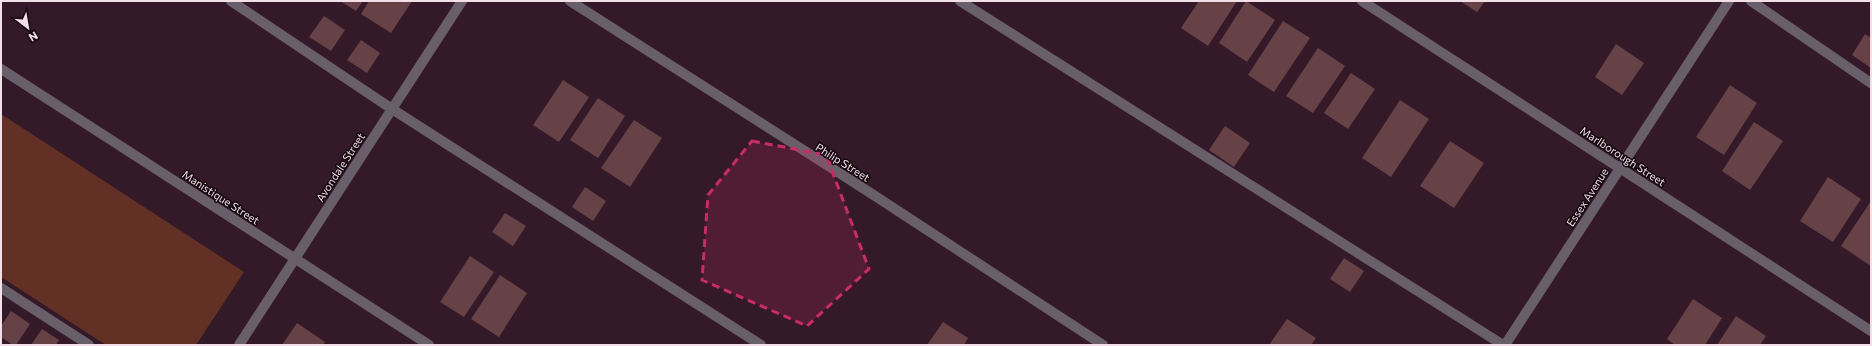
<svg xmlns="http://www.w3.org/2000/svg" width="1872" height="346" font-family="Commissioner,sans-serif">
	<rect width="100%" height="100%" fill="#341928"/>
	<!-- green -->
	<path fill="#633025" d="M 1,114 L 244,272 L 196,345 L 106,345 L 1,277 Z"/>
	<!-- building -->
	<path fill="#664247" d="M 340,1 L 363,1 L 356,11 Z
		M 369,1 L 412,1 L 391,33 L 361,14 Z
		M 1199,1 L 1237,1 L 1208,46 L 1181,28 Z
		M 1246,1 L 1275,20 L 1247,62 L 1219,43 Z
		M 1460,1 L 1485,1 L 1477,12 Z
		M 324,16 L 345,30 L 331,51 L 309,37 Z
		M 1283,21 L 1310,38 L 1274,92 L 1248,75 Z
		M 1865,34 L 1871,38 L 1871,68 L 1852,55 Z
		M 361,40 L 380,53 L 367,73 L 347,60 Z
		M 1616,44 L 1644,63 L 1622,95 L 1595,77 Z
		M 1318,48 L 1345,66 L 1313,113 L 1286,96 Z
		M 1351,73 L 1375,89 L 1348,129 L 1324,113 Z
		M 563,80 L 589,97 L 559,142 L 533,125 Z
		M 1730,85 L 1757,103 L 1724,155 L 1696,137 Z
		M 598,98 L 625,116 L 598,158 L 570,140 Z
		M 1400,100 L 1429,119 L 1391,177 L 1362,158 Z
		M 634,120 L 662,138 L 630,187 L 601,168 Z
		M 1754,122 L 1783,141 L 1750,190 L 1722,171 Z
		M 1225,126 L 1250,143 L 1234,167 L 1209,150 Z
		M 1450,141 L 1484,163 L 1454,208 L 1420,186 Z
		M 1828,177 L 1861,199 L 1833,242 L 1800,221 Z
		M 585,187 L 606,201 L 593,221 L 572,207 Z
		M 1871,201 L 1871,266 L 1841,246 Z
		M 505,213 L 526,226 L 513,246 L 492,232 Z
		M 470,256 L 494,272 L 464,317 L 440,302 Z
		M 1344,258 L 1364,271 L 1350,292 L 1330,279 Z
		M 500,275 L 527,293 L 499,337 L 471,319 Z
		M 1693,299 L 1722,318 L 1705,345 L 1675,345 L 1667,339 Z
		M 11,311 L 30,324 L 16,345 L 13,345 L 1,337 L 1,326 Z
		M 1736,316 L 1766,336 L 1760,345 L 1717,345 Z
		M 1287,319 L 1316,338 L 1311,345 L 1269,345 Z
		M 943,322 L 968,338 L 964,345 L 927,345 Z
		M 297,323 L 325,342 L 323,345 L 282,345 Z
		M 42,329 L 59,340 L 56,345 L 31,345 Z"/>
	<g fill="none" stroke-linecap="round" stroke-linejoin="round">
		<!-- service -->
		<path stroke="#695f6b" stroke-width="10" d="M 231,1 L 392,109 L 761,345
			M 960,1 L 1503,345
			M 1751,1 L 1871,83
			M 1,288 L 89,345"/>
		<!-- minor -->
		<path stroke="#695f6b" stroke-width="10" d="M 570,1 L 869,192 L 1103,345
			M 1362,1 L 1871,331
			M 1,69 L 429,345
			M 239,345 L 462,1
			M 1505,345 L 1729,1"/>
	</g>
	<!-- marked area -->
	<path fill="#c72c69" fill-opacity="0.2" stroke="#c72c69" stroke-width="3" stroke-dasharray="8 5" stroke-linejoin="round" d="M 752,141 L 826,155 L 869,269 L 807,326 L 702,280 L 708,195 Z"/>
	<g text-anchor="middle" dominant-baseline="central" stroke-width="3" stroke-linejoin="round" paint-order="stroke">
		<!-- street labels -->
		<g font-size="11" fill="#f2dfe8" stroke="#14080f">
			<text transform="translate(1623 156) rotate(33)">Marlborough Street</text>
			<text transform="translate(843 162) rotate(32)">Philip Street</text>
			<text transform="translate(340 167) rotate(-57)">Avondale Street</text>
			<text transform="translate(221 197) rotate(33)">Manistique Street</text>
			<text transform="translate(1587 197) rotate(-57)">Essex Avenue</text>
		</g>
	</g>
	<!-- border -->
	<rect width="1872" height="346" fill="none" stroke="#f2dfe8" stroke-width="4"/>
	<!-- north arrow -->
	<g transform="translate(28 28) rotate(149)" stroke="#14080f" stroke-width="3" paint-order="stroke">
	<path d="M0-3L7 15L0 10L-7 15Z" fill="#f2dfe8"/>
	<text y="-6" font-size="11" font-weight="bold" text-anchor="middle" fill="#f2dfe8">N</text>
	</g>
</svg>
